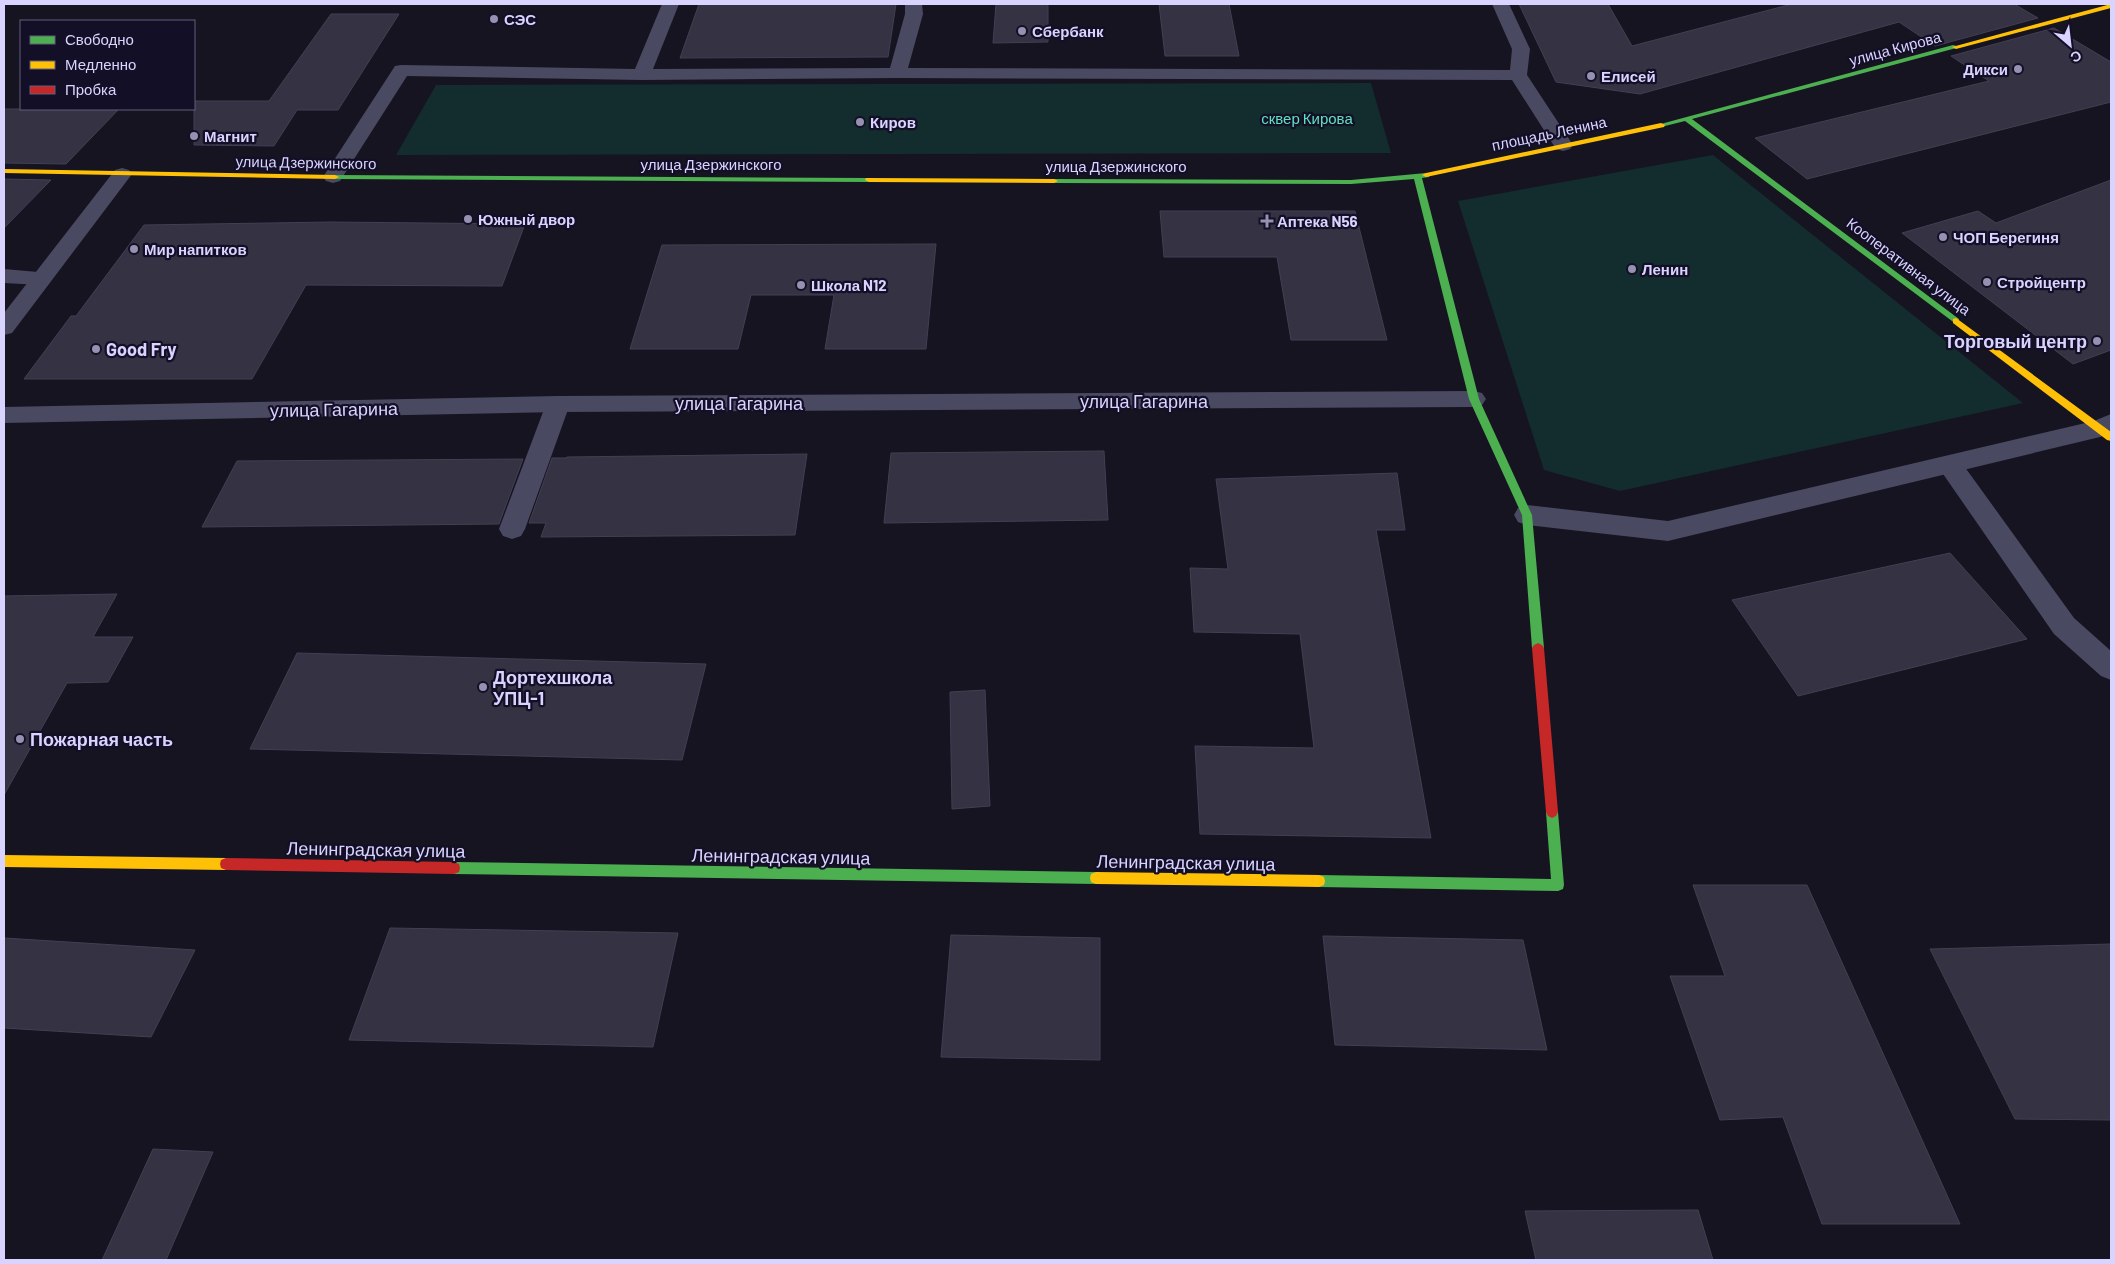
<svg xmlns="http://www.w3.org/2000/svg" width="2115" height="1264" font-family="Barlow,sans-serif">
	<rect width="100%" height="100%" fill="#161421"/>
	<!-- green -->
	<path fill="#132c2d" d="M 1371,83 L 1391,153 L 396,155 L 436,85 Z
		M 1713,155 L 2023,403 L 1620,491 L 1544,470 L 1458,201 Z"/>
	<!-- building -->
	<path fill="#343243" stroke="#433f54" d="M 699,4 L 896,4 L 888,57 L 680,58 Z
		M 996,4 L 1048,4 L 1048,42 L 993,43 Z
		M 1159,4 L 1229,4 L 1239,56 L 1165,56 Z
		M 1519,4 L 1608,4 L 1632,46 L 1792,4 L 2014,4 L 2038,18 L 1935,46 L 1899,22 L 1640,94 L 1556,82 Z
		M 331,14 L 399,14 L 338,110 L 297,110 L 274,146 L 194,145 L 194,101 L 269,101 Z
		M 2054,28 L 2111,62 L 2111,102 L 1807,179 L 1755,138 L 1989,81 L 1951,56 Z
		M 4,109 L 119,109 L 66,164 L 4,163 Z
		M 4,179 L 51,180 L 4,228 Z
		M 2111,180 L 2111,350 L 2073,364 L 1902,233 L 1978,211 L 1996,223 Z
		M 1160,211 L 1355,211 L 1387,340 L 1291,340 L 1277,257 L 1164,257 Z
		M 331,222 L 525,224 L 502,286 L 306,285 L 252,379 L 24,379 L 71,316 L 76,316 L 144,225 Z
		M 936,244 L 926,349 L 825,349 L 834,295 L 751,295 L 738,349 L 630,349 L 662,245 Z
		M 1104,451 L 1108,520 L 884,523 L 891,453 Z
		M 807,454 L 795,535 L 541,537 L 546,523 L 529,523 L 552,458 L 566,458 L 567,457 Z
		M 523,459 L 499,524 L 202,527 L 237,461 Z
		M 1397,473 L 1405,530 L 1376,530 L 1431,838 L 1200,834 L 1195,746 L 1314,748 L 1300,634 L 1194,632 L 1190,568 L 1228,569 L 1216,479 Z
		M 1950,553 L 2027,639 L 1798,696 L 1732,600 Z
		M 117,594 L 93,637 L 133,637 L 108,682 L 67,683 L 4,795 L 4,596 Z
		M 297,653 L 706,664 L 682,760 L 250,749 Z
		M 985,690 L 990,806 L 952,809 L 950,692 Z
		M 1693,885 L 1807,885 L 1960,1224 L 1822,1224 L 1783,1117 L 1720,1120 L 1670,976 L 1725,976 Z
		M 390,928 L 678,933 L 653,1047 L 349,1040 Z
		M 951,935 L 1100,938 L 1100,1060 L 941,1057 Z
		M 1323,936 L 1523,940 L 1547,1050 L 1335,1045 Z
		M 4,938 L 195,950 L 151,1037 L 4,1028 Z
		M 2111,944 L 2111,1120 L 2015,1119 L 1930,949 Z
		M 153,1149 L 213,1152 L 166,1260 L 102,1260 Z
		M 1698,1210 L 1713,1260 L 1536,1260 L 1525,1211 Z"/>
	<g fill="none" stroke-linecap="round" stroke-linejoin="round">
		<!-- lane -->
		<path fill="#4a4962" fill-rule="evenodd" d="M 662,4 L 679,4 L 653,69 L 890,68 L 905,14 L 905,4 L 922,4 L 923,14 L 908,68 L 1510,70 L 1512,49 L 1492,4 L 1509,4 L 1530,49 L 1527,75 L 1573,145 L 1570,149 L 1563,151 L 1556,149 L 1512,80 L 897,78 L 642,80 L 407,76 L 340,181 L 333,183 L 326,181 L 323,177 L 395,66 L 401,65 L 635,69 Z
			M 4,269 L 49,273 L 52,278 L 49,283 L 41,285 L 4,283 Z
			M 558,396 L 566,398 L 570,404 L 525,529 L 521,536 L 512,539 L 503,536 L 499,529 L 546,404 L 550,398 Z
			M 1950,456 L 1959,459 L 2074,618 L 2111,651 L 2111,680 L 2101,676 L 2054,634 L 1941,471 L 1938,465 L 1941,459 Z"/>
		<!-- street -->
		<path fill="#4a4962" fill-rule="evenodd" d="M 122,168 L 129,170 L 132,174 L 129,178 L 12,333 L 4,335 L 4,313 L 115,170 Z
			M 1474,391 L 1482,393 L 1486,399 L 1482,405 L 1474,407 L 558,412 L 4,423 L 4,407 L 558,396 Z
			M 2111,414 L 2111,433 L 2100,437 L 1668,541 L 1527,525 L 1518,522 L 1514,515 L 1518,508 L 1527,505 L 1668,521 L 2094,421 Z"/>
		<!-- fast -->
		<path fill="#4caf50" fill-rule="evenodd" d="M 1953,45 L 1960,47 L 1692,119 L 1959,319 L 1959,323 L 1956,324 L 1685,121 L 1661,127 L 1657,125 Z
			M 1426,173 L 1430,175 L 1429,177 L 1422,178 L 1479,399 L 1532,515 L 1544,648 L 1542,651 L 1534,651 L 1532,648 L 1522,515 L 1469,399 L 1414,179 L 1351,184 L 1054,183 L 1050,181 L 1054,179 L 1351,180 Z
			M 332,175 L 869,178 L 873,180 L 869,182 L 335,179 L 331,177 Z
			M 1552,806 L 1556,808 L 1558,812 L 1564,885 L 1563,889 L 1558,891 L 1319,887 L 1314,885 L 1313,881 L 1314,877 L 1319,875 L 1551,879 L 1546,812 L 1548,808 Z
			M 454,862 L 1096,872 L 1101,874 L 1102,878 L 1101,882 L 1096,884 L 454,874 L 449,872 L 448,868 L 449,864 Z"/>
		<!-- slow -->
		<path fill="#ffc107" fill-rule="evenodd" d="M 2111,4 L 2111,8 L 1956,49 L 1952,47 Z
			M 1661,123 L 1665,125 L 1664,127 L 1426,177 L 1422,175 L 1426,173 Z
			M 4,169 L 335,175 L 339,177 L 335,179 L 4,173 Z
			M 866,178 L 1054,179 L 1058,181 L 1054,183 L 869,182 L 865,180 Z
			M 1956,318 L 2111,432 L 2111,441 L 2107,440 L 1953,323 L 1953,319 Z
			M 4,855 L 226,858 L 231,860 L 232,864 L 231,868 L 226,870 L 4,867 Z
			M 1096,872 L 1319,875 L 1324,877 L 1325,881 L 1324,885 L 1319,887 L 1096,884 L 1091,882 L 1090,878 L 1091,874 Z"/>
		<!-- jam -->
		<path fill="#c62828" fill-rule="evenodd" d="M 1538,643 L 1542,645 L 1544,648 L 1558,812 L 1556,816 L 1552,818 L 1548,816 L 1546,812 L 1532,648 L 1534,645 Z
			M 226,858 L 454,862 L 459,864 L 460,868 L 459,872 L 454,874 L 226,870 L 221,868 L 220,864 L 221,860 Z"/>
	</g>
	<!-- markers -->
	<g fill="#9591b1" stroke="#130f26" stroke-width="2">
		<circle cx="494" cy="19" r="5"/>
		<circle cx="1022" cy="31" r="5"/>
		<circle cx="2018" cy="69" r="5"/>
		<circle cx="1591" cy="76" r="5"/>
		<circle cx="860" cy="122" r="5"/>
		<circle cx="194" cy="136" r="5"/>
		<circle cx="468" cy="219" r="5"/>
		<path d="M1264.5 213.5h5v5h5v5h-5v5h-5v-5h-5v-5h5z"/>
		<circle cx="1943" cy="237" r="5"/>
		<circle cx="134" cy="249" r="5"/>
		<circle cx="1632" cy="269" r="5"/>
		<circle cx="1987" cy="282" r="5"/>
		<circle cx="801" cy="285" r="5"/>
		<circle cx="2097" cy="341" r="5"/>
		<circle cx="96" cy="349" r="5"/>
		<circle cx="483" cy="687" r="5"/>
		<circle cx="20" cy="739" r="5"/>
	</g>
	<g text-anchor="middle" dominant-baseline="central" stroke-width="4.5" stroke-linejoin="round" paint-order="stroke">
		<!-- far-poi labels -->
		<g font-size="15" font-weight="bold" fill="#d9d4ff" stroke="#130f26" text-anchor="start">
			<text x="504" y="19">СЭС</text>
			<text x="1032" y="31">Сбербанк</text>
			<text x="2008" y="69" text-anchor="end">Дикси</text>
			<text x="1601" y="76">Елисей</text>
			<text x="870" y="122">Киров</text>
			<text x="204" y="136">Магнит</text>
			<text x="478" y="219">Южный двор</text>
			<text x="1277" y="221">Аптека N56</text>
			<text x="1953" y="237">ЧОП Берегиня</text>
			<text x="144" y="249">Мир напитков</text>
			<text x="1642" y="269">Ленин</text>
			<text x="1997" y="282">Стройцентр</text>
			<text x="811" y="285">Школа N12</text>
		</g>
		<!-- far-street labels -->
		<g font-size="15" fill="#d9d4ff" stroke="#130f26">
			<text transform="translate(1895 48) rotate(-15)">улица Кирова</text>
			<text transform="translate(1549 133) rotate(-12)">площадь Ленина</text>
			<text transform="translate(306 162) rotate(1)">улица Дзержинского</text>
			<text x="711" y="164">улица Дзержинского</text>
			<text x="1116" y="166">улица Дзержинского</text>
			<text transform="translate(1909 266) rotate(37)">Кооперативная улица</text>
		</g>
		<!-- far-park labels -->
		<g font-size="15" fill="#5fe0c0" stroke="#130f26">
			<text x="1307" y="118">сквер Кирова</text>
		</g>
		<!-- poi labels -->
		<g font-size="18" font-weight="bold" fill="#d9d4ff" stroke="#130f26" text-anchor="start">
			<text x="2087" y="341" text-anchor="end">Торговый центр</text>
			<text x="106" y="349">Good Fry</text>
			<text x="493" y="677">Дортехшкола<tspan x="493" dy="21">УПЦ-1</tspan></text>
			<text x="30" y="739">Пожарная часть</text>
		</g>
		<!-- street labels -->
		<g font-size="18" fill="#d9d4ff" stroke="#130f26">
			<text x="1144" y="401">улица Гагарина</text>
			<text x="739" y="403">улица Гагарина</text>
			<text transform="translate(334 409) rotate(-1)">улица Гагарина</text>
			<text transform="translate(376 849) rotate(1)">Ленинградская улица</text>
			<text transform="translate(781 856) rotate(1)">Ленинградская улица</text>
			<text transform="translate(1186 862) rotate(1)">Ленинградская улица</text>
		</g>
	</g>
	<!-- border -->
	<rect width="2115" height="1264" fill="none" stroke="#d9d4ff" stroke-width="10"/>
	<!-- legend -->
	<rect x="20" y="20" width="175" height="90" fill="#130f26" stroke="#625e7d"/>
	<rect x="30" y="36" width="25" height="8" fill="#4caf50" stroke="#625e7d"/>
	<text x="65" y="45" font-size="15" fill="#d9d4ff">Свободно</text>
	<rect x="30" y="61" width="25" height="8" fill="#ffc107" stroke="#625e7d"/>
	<text x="65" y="70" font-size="15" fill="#d9d4ff">Медленно</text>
	<rect x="30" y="86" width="25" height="8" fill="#c62828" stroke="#625e7d"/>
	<text x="65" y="95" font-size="15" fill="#d9d4ff">Пробка</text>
	<!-- north arrow -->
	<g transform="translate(2070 45) rotate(152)" stroke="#130f26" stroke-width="4" paint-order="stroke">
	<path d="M0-4L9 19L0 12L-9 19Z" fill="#d9d4ff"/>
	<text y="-8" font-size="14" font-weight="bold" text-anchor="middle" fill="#d9d4ff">С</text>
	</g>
</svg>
